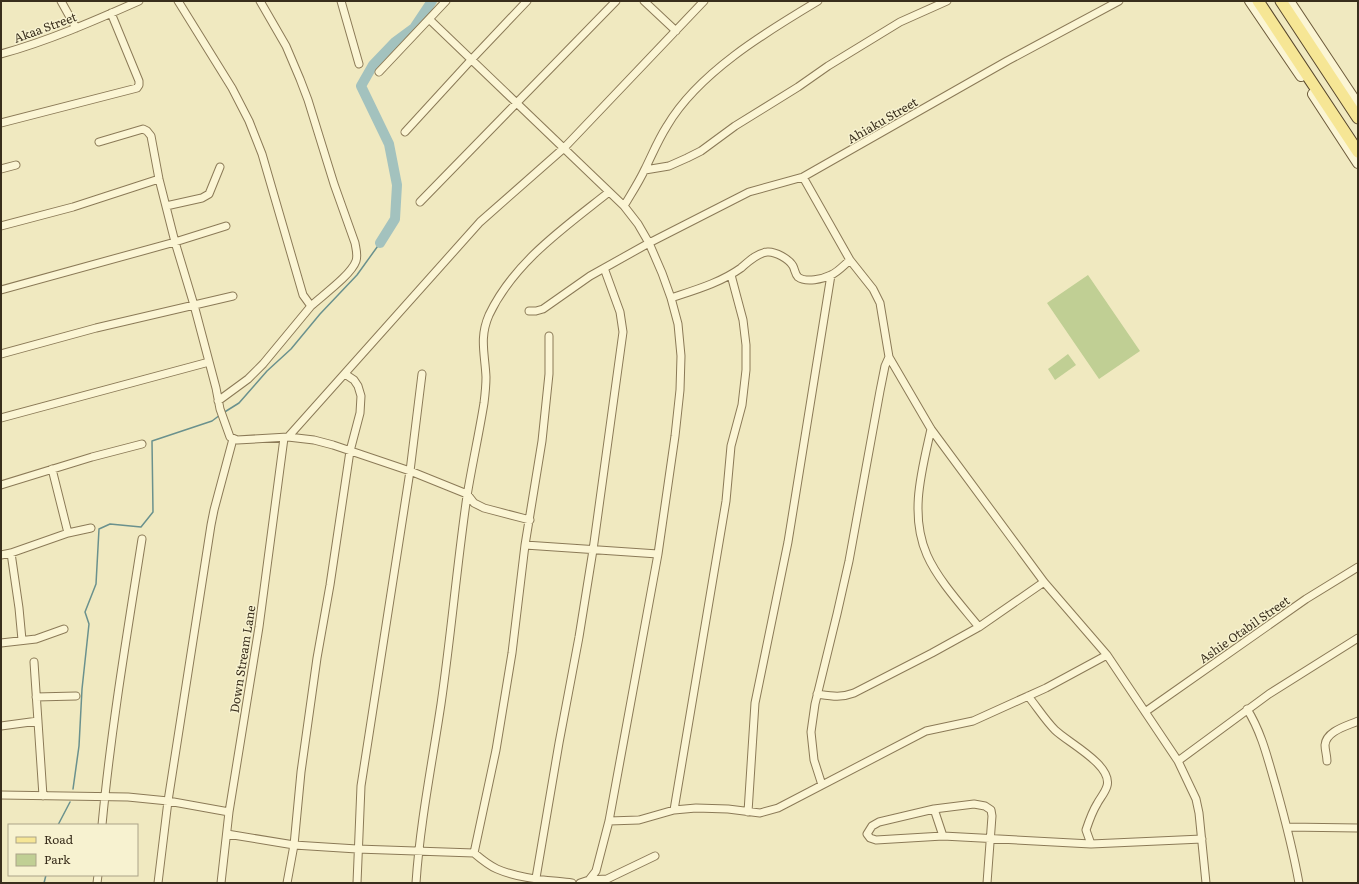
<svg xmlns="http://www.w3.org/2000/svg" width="1359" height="884" font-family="Literata,serif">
	<rect width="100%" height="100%" fill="#f0e9c0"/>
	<!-- green -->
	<path fill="#c0cf94" d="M 1088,275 L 1140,351 L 1099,379 L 1047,303 Z
		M 1068,354 L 1076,365 L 1055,380 L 1048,369 Z"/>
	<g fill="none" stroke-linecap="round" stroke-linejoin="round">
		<!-- stream -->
		<path stroke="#6a918d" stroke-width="1.5" d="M 223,413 L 239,403 L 267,371 L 291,349 L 320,314 L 357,275 L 380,243
			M 73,789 L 79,746 L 82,689 L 89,624 L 85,612 L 96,584 L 99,529 L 110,524 L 141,527 L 153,512 L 152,441 L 212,421 L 220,415
			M 58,825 L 70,802
			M 44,883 L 46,875"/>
		<!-- river -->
		<path stroke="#a3c2be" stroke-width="10" d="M 380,243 L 395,219 L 397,185 L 389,144 L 361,86 L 373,65 L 395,42 L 414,28 L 432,1"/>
		<!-- street casing -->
		<g stroke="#8b7a57" stroke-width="9">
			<path id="street" d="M 61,1 L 76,28
				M 178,1 L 232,88 L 249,121 L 262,154 L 303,295 L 311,306 C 323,295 351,275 356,261 C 358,255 356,249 355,243 L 334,184 L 308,100 L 300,79 L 286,46 L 260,1
				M 341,1 L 359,64
				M 644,1 L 676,31
				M 429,19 L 624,206 L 638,224 L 649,243 L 662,273 L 671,298 L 678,324 L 681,356 L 680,390 L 675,436 L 658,554 L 609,821 L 596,871 L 589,880 L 580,883
				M 1,54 C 48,41 94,21 139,1
				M 379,72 L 446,1
				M 1,123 L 137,88 L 139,85 L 139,81 L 111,13
				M 405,132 L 471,60 L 527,1
				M 99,142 L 143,129 L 147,131 L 151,136 L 159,179 L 175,242 L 194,305 L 216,388 L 220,409 L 230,437 L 237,440 L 288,437 L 314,440 L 333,445 L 410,471 L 467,494 L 474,503 L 484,508 L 530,520
				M 1,169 L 16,165
				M 645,170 L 669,166 L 687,158 L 701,151 L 735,126 L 798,87 L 828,66 L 900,22 L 947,1
				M 803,177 L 850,260 L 873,289 L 880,303 L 889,357 L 931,429 L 1044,582 L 1107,655 L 1178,761 L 1196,799 L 1199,813 L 1206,883
				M 420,202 L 616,1
				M 166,206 L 202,198 L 209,194 L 220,167
				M 624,206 C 631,194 639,182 645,169 C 652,155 658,140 667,126 C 698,73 766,32 818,1
				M 1,226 L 73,207 L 159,179
				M 1,290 L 175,242 L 226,226
				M 671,298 C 695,290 720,283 741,268 C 748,262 757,253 767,252 C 775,251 789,259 793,266 C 795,270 795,274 798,277 C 806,283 823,279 831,275 C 838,272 844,265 850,260
				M 529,311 L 536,311 L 543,309 L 590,276 L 649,243 L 749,192 L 803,177 L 1007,61 L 1119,1
				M 1,354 L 96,328 L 233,296
				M 218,401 L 248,379 L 263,364 L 311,306
				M 1,418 L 209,362
				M 931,429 C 922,470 909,514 927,555 C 938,580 962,606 979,627 L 1044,582
				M 288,437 L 480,222 L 564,148 L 704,1
				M 52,469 L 68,533
				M 1,485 L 92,457 L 142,444
				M 525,545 L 658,554
				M 11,553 L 19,608 L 22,640
				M 1,555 L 11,553 L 68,533 L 91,528
				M 1,643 L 36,639 L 64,629
				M 34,662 L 43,796
				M 817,694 C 831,696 841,698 854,693 L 932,653 L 979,627
				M 1028,696 C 1037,707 1045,720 1055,730 C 1067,742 1113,765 1107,786 C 1105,793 1100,798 1097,804 C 1092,812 1089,821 1086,830 L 1091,844
				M 36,697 L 76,696
				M 1247,709 C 1262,733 1268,760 1276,787 C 1285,819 1293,850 1299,883
				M 1145,712 L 1306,599 L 1358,567
				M 1,726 L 38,721
				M 1178,761 L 1269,694 L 1358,638
				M 1327,761 C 1327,756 1325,750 1325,745 C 1326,731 1347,726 1358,721
				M 822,785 L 814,760 L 811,732 L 815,704 L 837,614 L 849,561 L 880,391 L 885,366 L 889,357
				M 1,795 L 128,797 L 168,801 L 229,812
				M 934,809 L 943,836
				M 674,810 L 726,501 L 731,446 L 742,405 L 746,370 L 746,345 L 743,320 L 731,275
				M 748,812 L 755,703 L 788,542 L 831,275
				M 609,821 L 639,820 L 674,810 L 696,808 L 728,809 L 760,813 L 778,808 L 926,731 L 973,721 L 1046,688 L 1107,655
				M 102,825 C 111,729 127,634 142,539
				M 1287,827 L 1358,828
				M 227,834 L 294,845 L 357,849 L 474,853 C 481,859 488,865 497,869 C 520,879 548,880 572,883
				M 474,853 L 496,750 L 512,653 L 525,545 L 542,441 L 549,374 L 549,336
				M 536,878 L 559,743 L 579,637 L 593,550 L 623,332 L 620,312 L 604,268
				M 589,880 L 607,879 L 655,856
				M 97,883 L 98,875
				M 158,883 L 168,801 L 211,525 L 214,510 L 233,439
				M 221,883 L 229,812 L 259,627 L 284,438
				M 287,883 L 294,845 L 301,772 L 317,658 L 330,585 L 350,451 L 360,413 L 361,396 L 358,386 L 354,380 L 345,374
				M 357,883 L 361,786 L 410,471 L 422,374
				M 416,883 C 420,823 432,764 441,704 C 451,635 457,565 467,496 C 472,465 479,434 484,403 C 485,395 486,386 486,377 C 485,354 479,338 489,315 C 514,262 565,227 609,192
				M 987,883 L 992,816 L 991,810 L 985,806 L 974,804 L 934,809 L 879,822 L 872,826 L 867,834 L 870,838 L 876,840 L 943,836 L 1091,844 L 1202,839"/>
		</g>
		<!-- secondary casing -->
		<g stroke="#6c5a3a" stroke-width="12">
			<path id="secondary" d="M 1250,1 L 1301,76
				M 1289,1 L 1358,105
				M 1313,94 L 1358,163"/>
		</g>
		<!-- primary casing -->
		<g stroke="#58472c" stroke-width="13">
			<path id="primary" d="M 1258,1 L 1358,152
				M 1281,1 L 1358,118"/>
		</g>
		<!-- street -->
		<use href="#street" stroke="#fbf5d4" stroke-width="7"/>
		<!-- secondary -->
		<use href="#secondary" stroke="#fbf5d4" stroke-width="10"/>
		<!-- primary -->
		<use href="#primary" stroke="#f6e695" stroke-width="11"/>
	</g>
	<g text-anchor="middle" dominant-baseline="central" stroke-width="3" stroke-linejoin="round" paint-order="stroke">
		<!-- street labels -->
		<g font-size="12" fill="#392e1c" stroke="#f7f2d0">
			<text transform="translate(45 27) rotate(-20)">Akaa Street</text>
			<text transform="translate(882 120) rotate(-30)">Ahiaku Street</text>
			<text transform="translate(1244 629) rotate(-35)">Ashie Otabil Street</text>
			<text transform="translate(242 659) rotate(-81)">Down Stream Lane</text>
		</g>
	</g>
	<!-- border -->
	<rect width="1359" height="884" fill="none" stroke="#392e1c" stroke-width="4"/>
	<!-- legend -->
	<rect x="8" y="824" width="130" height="52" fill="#f7f2d0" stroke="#aba488"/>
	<rect x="16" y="837" width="20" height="6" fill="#f6e695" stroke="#aba488"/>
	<text x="44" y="844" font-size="12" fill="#392e1c">Road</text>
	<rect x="16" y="854" width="20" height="12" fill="#c0cf94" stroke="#aba488"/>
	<text x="44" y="864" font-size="12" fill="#392e1c">Park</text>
</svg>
